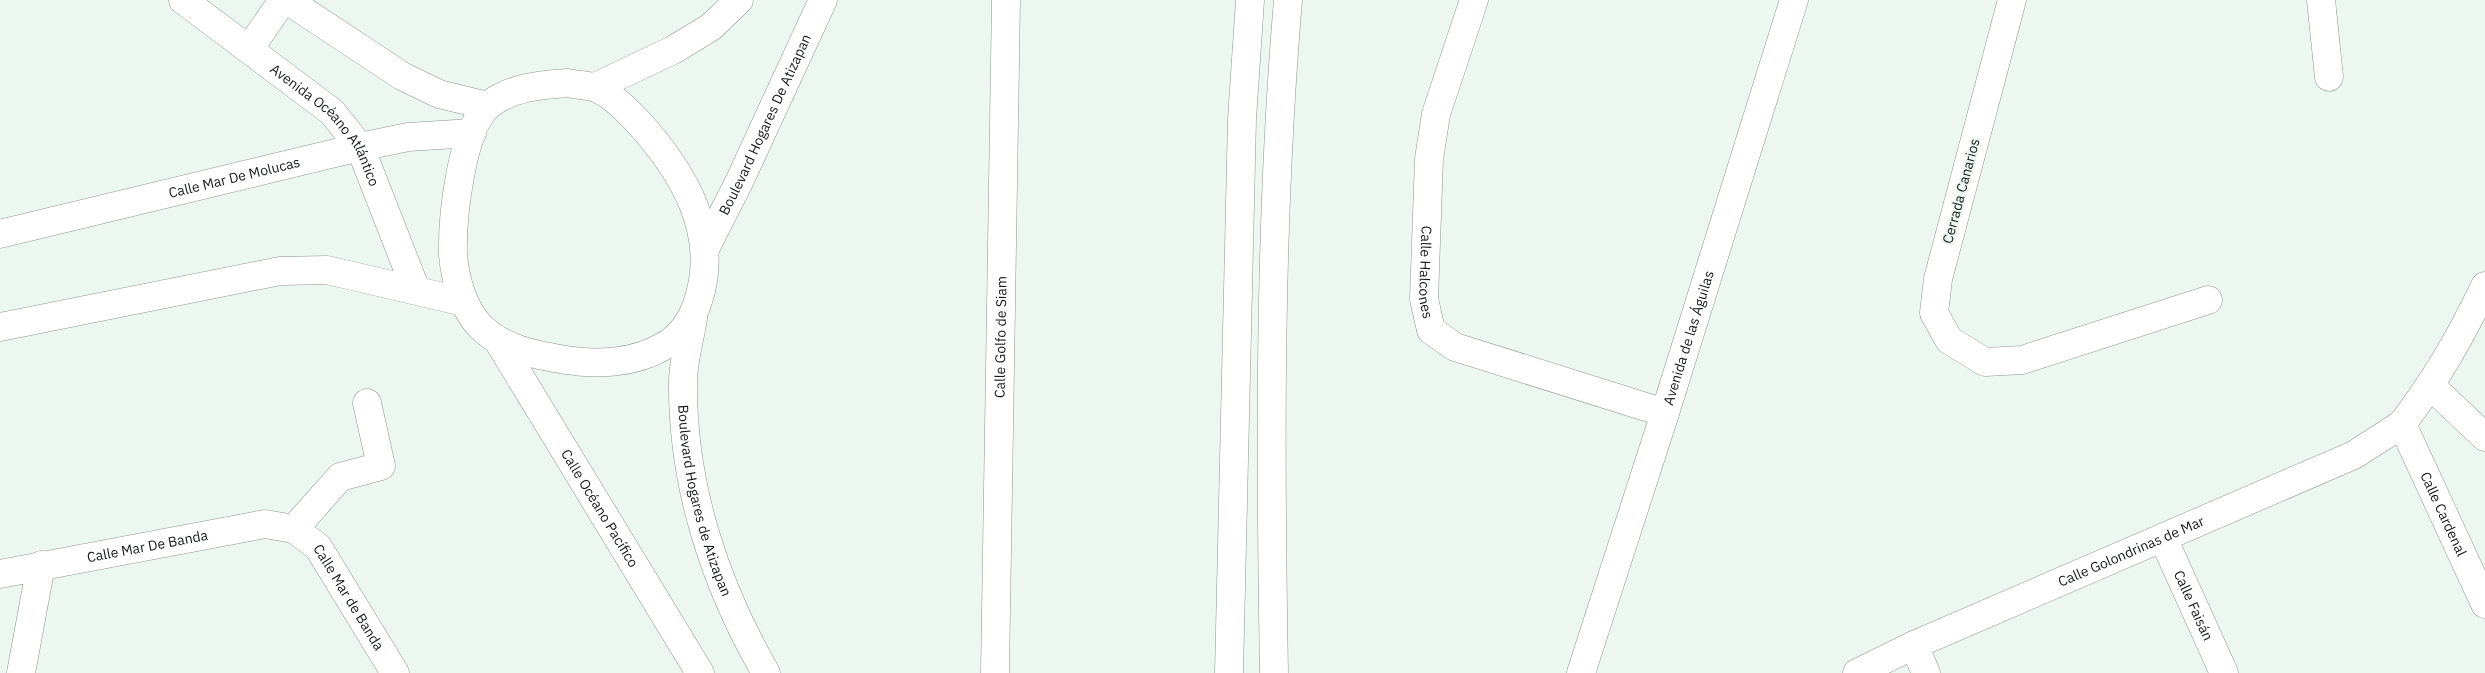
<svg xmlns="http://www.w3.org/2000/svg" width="2485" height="673" font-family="'IBM Plex Sans',sans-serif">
	<rect width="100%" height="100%" fill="#edf7f2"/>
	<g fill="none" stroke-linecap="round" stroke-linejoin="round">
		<!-- street casing -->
		<g stroke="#8c9691" stroke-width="29">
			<g id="street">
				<path id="s1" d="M 183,0 L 332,112 L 360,147 L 416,290"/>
				<path d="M 287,0 L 402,76 L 439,94 L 488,106"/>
				<path id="s2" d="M 1474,0 L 1436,114 L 1429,159 L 1424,299 L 1431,330 L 1455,347 L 1665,413"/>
				<path d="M 2012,0 L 1938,279 L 1934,313 L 1949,340 L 1985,362 L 2022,360 L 2208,300"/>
				<path d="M 2321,0 L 2329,77"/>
				<path d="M 250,48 L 283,0"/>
				<path id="s3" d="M 0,234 L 360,147 L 408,137 L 472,133"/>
				<path d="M 0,327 L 280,271 L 327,270 L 464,302"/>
				<path d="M 2431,386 L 2485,437"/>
				<path d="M 2402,424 C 2437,378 2460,338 2485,286"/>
				<path d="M 294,529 L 340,477 L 381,466 L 367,403"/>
				<path id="s4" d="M 2163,538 L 2224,673"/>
				<path id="s5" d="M 0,574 L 265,524 L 294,529 L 318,547 L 395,673"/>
				<path d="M 1914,645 L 1926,673"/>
				<path d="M 21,673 L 41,565"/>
				<path id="s6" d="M 995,673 L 1006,0"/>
				<path d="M 1229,673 L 1242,119 L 1250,0"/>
				<path d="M 1274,673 C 1270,449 1269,224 1288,0"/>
			</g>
		</g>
		<!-- secondary casing -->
		<g stroke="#8c9691" stroke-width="29">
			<g id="secondary">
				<path d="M 568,83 C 576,85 585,85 593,87 C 609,92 629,112 640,124 C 683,172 719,232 699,298 C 693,319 682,337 662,347 C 635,363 597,365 566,360 C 535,355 502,349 480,326 C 463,309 455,278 453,255 C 452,219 461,127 490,104 C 513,87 540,85 568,83 Z"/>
				<path d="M 595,87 L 673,50 L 711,27 L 739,0"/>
				<path id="s7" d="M 706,247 L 739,182 L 823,0"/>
				<path id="s8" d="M 693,318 C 690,339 683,361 683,382 C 682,485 715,585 766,673"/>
				<path id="s9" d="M 500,344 L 700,673"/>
				<path id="s10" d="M 1581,673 L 1665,413 L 1794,0"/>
				<path id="s11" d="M 1857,673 L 1914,645 L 2354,455 L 2402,424 L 2485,604"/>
			</g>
		</g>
		<!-- street -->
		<use href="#street" stroke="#fff" stroke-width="28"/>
		<!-- secondary -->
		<use href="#secondary" stroke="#fff" stroke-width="28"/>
	</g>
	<g text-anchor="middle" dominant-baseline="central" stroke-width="4.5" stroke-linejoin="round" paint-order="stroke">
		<!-- street labels -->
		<g font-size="14" fill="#161a18" stroke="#edf7f2">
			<text stroke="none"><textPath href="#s7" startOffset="136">Boulevard Hogares De Atizapan</textPath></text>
			<text stroke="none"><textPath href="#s1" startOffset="192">Avenida Océano Atlántico</textPath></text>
			<text stroke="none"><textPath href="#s3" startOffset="241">Calle Mar De Molucas</textPath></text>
			<text transform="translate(1961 191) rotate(-75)">Cerrada Canarios</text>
			<text stroke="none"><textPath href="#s2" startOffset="279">Calle Halcones</textPath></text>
			<text stroke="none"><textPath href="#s6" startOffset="336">Calle Golfo de Siam</textPath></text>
			<text stroke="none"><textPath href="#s10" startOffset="352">Avenida de las Águilas</textPath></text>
			<text stroke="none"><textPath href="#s8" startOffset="186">Boulevard Hogares de Atizapan</textPath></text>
			<text stroke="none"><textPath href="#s9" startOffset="192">Calle Océano Pacífico</textPath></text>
			<text stroke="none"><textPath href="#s11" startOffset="699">Calle Cardenal</textPath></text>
			<text stroke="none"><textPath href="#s5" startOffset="150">Calle Mar De Banda</textPath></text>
			<text stroke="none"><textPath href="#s11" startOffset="300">Calle Golondrinas de Mar</textPath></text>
			<text stroke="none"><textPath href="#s5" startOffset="388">Calle Mar de Banda</textPath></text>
			<text stroke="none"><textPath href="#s4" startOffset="74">Calle Faisán</textPath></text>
		</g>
	</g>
</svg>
